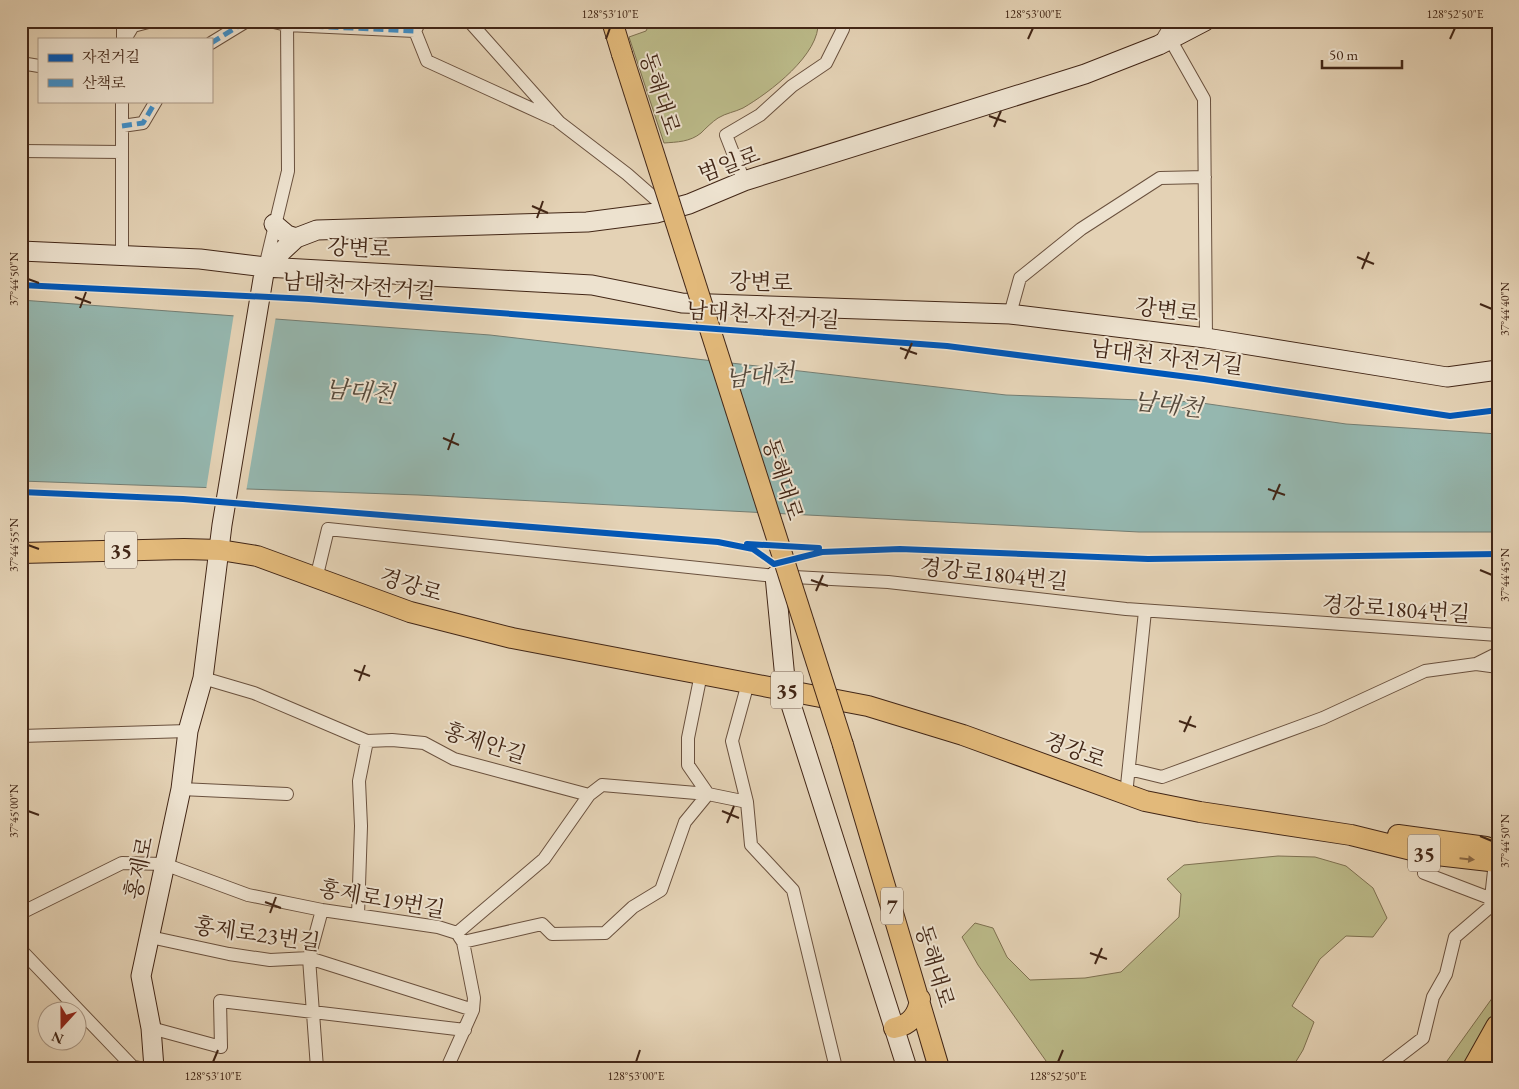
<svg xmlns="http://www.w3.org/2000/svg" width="1519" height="1089" font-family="'EB Garamond','Noto Serif KR',serif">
	<rect width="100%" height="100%" fill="#e4d2b5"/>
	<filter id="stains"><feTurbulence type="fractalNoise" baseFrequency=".004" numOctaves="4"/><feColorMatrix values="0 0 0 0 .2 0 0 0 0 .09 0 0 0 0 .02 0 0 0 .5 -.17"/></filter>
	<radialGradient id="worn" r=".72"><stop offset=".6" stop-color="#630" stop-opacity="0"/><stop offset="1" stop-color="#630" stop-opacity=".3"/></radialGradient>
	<!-- green -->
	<path fill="#bbba89" stroke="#7e7050" d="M 651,21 L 818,21 C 821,54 769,93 743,108 C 735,112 726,113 718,118 C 712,122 706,128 701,133 C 690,142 677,142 664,143 L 629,37 L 646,31 Z
		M 1278,856 L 1315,857 L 1346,866 L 1373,888 L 1387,918 L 1373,937 L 1346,936 L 1320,959 L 1292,1006 L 1314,1022 L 1303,1050 L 1292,1068 L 1051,1068 L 978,965 L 962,937 L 975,923 L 993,928 L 1007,957 L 1030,980 L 1085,978 L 1121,972 L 1179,917 L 1181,894 L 1167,879 L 1184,865 Z
		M 1498,990 L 1498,1012 L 1471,1068 L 1442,1068 Z"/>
	<!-- water -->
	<path fill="#95b7af" stroke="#747d72" d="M 21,300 L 490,335 L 1006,395 L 1195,402 L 1346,424 L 1498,434 L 1498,532 L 1139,532 L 418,495 L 21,481 Z"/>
	<!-- pier -->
	<path fill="#e4d2b5" d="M 234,313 L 276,316 L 246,492 L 206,490 Z"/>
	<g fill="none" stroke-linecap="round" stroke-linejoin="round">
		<!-- street casing -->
		<g stroke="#6a513e" stroke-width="14">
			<path id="street" d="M 123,21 L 123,39
				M 269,21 L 287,25 L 415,31
				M 420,21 L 415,31 L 427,61 L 554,119
				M 469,21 L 559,122 L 627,174 L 668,210
				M 125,39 L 133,26 L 152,21
				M 1170,39 L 1204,99 L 1206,338
				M 211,43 L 247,21
				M 1160,43 L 1173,21
				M 21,63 L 39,66
				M 122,126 L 143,123 L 156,101
				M 21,151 L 122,152
				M 744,181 L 726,135 L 760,115 L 792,86 L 826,63 L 843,29 L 844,21
				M 122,255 L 122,101
				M 265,267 L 288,171 L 287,21
				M 1010,314 L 1020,278 L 1081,229 L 1160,178 L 1205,177
				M 316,579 L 328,529 L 775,576 L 888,582 L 1126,609 L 1498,635
				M 1476,664 L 1498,653
				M 203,678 L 254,693 L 367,741 L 359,781 L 361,826 L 358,915
				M 748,683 L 732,741 L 747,802 L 751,845 L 793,890 L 836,1068
				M 21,736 L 188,731
				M 367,741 L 392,740 L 424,743 L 454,759 L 589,795
				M 1129,769 L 1162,777 L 1323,718 L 1425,671 L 1476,664 L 1498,667
				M 181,789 L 287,794
				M 1126,795 L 1145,611
				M 1428,854 L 1424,873 L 1492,899
				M 21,913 L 122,863 L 164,864 L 248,895 L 322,910 L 438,927 L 457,933 L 463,942 L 474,998 L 473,1010 L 447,1068
				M 457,933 L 544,859 L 589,795 L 602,785 L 708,794 L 747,802
				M 150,937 L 229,954 L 270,960 L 309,958 L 473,1010
				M 463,942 L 542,924 L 552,934 L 605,933 L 633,907 L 661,890 L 685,822 L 708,794 L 688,765 L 688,738 L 701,674
				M 21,950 L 133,1067 L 139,1068
				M 151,1028 L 221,1047 L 220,1001 L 465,1030
				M 21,1062 L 24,1068
				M 317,1068 L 309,958 L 322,910
				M 1384,1068 L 1423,1038 L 1433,997 L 1446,974 L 1455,937 L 1490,907 L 1495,862"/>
		</g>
		<!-- secondary casing -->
		<g stroke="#422616" stroke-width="21">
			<path id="secondary" d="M 274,224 L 287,235 L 296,238
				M 21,251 L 200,259 L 265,267 L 592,285 L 682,303 L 1010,314 L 1206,338 L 1447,377 L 1498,370
				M 775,576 L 786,689 L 907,1068
				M 154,1068 L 151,1028 L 141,976 L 181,789 L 188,731 L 203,678 L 222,525 L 265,267 L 296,238 L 317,230 L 587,222 L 656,213 L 689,204 L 744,181 L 1085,74 L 1159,45 L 1205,21
				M 1493,1068 L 1498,1059"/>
		</g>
		<!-- primary casing -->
		<g stroke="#422616" stroke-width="22">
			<path id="primary" d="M 612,21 L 622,54
				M 21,553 L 184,549 L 220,550 L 257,556 L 410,612 L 512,638 L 868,706 L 963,735 L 1145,801 L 1200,812 L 1351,835 L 1428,854 L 1498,862
				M 843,745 L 939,1068
				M 1398,835 L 1486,847
				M 894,1028 C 910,1025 918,1015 920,999"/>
		</g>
		<!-- highway casing -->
		<g stroke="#422616" stroke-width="26">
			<path id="highway" d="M 1475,1068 L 1498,1027"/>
		</g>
		<!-- street -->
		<use href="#street" stroke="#ede2cf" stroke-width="12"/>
		<!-- secondary -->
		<use href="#secondary" stroke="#ede2cf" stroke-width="19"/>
		<!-- primary -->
		<use href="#primary" stroke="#e2b97a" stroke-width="20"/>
		<!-- highway -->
		<use href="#highway" stroke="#e2b97a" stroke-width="24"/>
		<!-- primary-bridge casing -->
		<g stroke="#422616" stroke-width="22" stroke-linecap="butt">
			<path id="primary-bridge" d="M 622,54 L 843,745"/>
		</g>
		<!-- primary-bridge -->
		<use href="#primary-bridge" stroke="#e2b97a" stroke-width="20"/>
		<!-- quiet -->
		<path stroke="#408fc8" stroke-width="5" stroke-dasharray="10 5" stroke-linecap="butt" d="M 269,21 L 287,25 L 415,31
			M 211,43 L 247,21
			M 122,126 L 143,123 L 156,101
			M 21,1062 L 24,1068"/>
		<!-- cycleway casing -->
		<g stroke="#ede2cf" stroke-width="9">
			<path id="cycleway" d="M 21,285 L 309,299 L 947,346 L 1204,379 L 1450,416 L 1498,410
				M 21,492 L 183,499 L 718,542 L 753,549 L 774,564 L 822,552 L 900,549 L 1148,559 L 1498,554
				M 747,544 L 819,548"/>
		</g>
		<!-- cycleway -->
		<use href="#cycleway" stroke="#0057b8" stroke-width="6"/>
	</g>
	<!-- one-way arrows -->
	<defs><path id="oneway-solid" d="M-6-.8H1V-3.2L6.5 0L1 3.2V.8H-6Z" transform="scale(1.25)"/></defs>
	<use fill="#8a6843" href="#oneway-solid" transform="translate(1467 859) rotate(6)"/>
	<!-- ticks -->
	<path fill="none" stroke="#422616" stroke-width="2" d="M 606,39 L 610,28M 1028,39 L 1033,28M 1450,39 L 1455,28M 989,116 L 1006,122M 994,127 L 1001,111M 532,206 L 548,213M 537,218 L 543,201M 1357,257 L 1374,264M 1362,269 L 1369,252M 28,279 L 39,283M 75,297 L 91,303M 1480,304 L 1492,309M 80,308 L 86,292M 900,348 L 917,354M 905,359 L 912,343M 443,438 L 459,445M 448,450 L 454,433M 1268,489 L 1285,495M 1273,500 L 1280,484M 28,545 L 39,549M 1480,570 L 1492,575M 811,580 L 828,586M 816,591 L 823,575M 354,670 L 370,676M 359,681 L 365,665M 1179,721 L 1196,727M 1184,732 L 1191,716M 28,811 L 39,815M 722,811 L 739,818M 727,823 L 734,806M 1480,836 L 1492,841M 265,902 L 281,908M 270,913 L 276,897M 1090,953 L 1107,959M 1095,964 L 1102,948M 213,1062 L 218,1050M 636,1062 L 640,1050M 1058,1062 L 1063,1050"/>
	<g text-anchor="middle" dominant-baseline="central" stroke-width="4" stroke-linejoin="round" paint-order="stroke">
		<!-- shield labels -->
		<g fill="#ede2cf" stroke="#755e4e" stroke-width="1">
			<rect x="105" y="531.5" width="32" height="37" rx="4"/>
			<rect x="771" y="671.5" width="32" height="37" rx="4"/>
			<rect x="1408" y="834.5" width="32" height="37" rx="4"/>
			<rect x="881" y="887.5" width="22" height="37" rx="4"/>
		</g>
		<g font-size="21" font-weight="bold" fill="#422616">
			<text x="121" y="550">35</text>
			<text x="787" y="690">35</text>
			<text x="1424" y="853">35</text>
			<text x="892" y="906">7</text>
		</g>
		<!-- street labels -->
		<g font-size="22" fill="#422616" stroke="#ede2cf">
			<text transform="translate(660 93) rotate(72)">동해대로</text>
			<text transform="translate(729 164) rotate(-20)">범일로</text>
			<text transform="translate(359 248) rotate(3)">강변로</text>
			<text transform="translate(761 282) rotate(2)">강변로</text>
			<text transform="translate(359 286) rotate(4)">남대천 자전거길</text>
			<text transform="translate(1167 310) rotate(7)">강변로</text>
			<text transform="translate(763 315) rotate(4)">남대천 자전거길</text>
			<text transform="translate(1167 357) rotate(7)">남대천 자전거길</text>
			<text transform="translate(783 479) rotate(72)">동해대로</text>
			<text transform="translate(994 574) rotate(6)">경강로1804번길</text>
			<text transform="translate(411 585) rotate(17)">경강로</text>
			<text transform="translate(1396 609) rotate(4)">경강로1804번길</text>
			<text transform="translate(485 743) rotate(18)">홍제안길</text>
			<text transform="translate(1075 750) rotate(20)">경강로</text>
			<text transform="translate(139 868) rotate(-78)">홍제로</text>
			<text transform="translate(382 899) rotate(10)">홍제로19번길</text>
			<text transform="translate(257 934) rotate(8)">홍제로23번길</text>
			<text transform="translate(935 966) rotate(73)">동해대로</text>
		</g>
		<!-- water labels -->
		<g font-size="24" font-style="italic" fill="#574a3c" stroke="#ede2cf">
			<text transform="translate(760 375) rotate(-5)">남대천</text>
			<text transform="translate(360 391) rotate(5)">남대천</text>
			<text transform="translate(1168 404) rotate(7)">남대천</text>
		</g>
	</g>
	<!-- margin -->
	<rect width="1519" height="1089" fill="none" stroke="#e4d2b5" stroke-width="55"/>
	<!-- legend -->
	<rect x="38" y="38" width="175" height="65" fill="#ede2cf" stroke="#a99785"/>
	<rect x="48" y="54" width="25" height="8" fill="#0057b8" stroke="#a99785"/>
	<text x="82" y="62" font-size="15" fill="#422616">자전거길</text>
	<rect x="48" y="79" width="25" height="8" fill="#408fc8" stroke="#a99785"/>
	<text x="82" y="88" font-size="15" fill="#422616">산책로</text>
	<!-- north arrow -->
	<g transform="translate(62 1026) rotate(201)"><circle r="24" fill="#ede2cf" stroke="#a99785"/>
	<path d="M0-4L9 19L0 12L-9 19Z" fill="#8f2418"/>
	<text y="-8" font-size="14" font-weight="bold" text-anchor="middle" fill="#422616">N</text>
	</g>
	<!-- scale -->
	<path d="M1322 60v8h80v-8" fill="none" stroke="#422616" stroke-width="2.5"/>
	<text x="1329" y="60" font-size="15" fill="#422616" stroke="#ede2cf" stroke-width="4" paint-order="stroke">50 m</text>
	<rect x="28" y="28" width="1464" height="1034" fill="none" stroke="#422616" stroke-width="2"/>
	<g font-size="12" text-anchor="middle" fill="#422616">
		<text x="610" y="18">128°53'10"E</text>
		<text x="1033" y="18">128°53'00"E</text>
		<text x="1455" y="18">128°52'50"E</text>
		<text transform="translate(14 279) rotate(-90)" y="4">37°44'50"N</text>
		<text transform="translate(1505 309) rotate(-90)" y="4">37°44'40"N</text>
		<text transform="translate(14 545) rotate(-90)" y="4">37°44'55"N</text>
		<text transform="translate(1505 575) rotate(-90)" y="4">37°44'45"N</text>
		<text transform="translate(14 811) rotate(-90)" y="4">37°45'00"N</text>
		<text transform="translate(1505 841) rotate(-90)" y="4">37°44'50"N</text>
		<text x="213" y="1080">128°53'10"E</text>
		<text x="636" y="1080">128°53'00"E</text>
		<text x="1058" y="1080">128°52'50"E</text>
	</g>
	<rect width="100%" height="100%" filter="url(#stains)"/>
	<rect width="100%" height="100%" fill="url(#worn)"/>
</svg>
